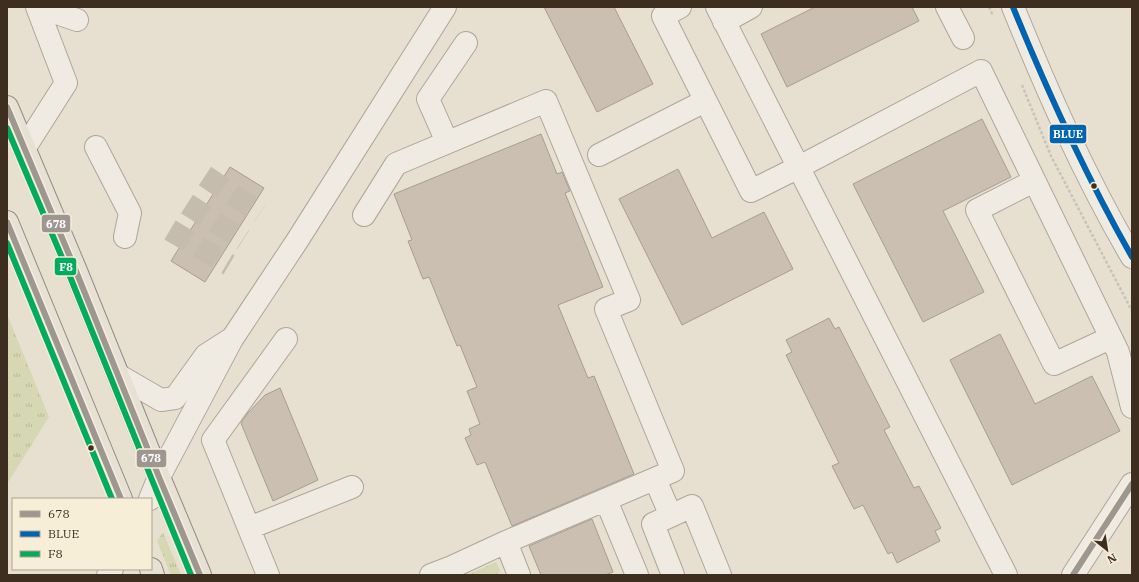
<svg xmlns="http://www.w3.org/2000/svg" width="1139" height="582" font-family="'IBM Plex Serif',serif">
	<defs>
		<pattern id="grass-tufts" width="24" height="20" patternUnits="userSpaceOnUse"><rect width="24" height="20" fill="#d6d7b3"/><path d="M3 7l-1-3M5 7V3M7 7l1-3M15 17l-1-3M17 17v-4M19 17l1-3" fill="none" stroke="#b9b99a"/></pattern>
	</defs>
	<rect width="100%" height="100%" fill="#e7e0d1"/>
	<!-- grass -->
	<path fill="url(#grass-tufts)" d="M 7,314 L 49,417 L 7,484 Z
		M 163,532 L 181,575 L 171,575 L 157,541 Z
		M 496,562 L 501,572 L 495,575 L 469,575 L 469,574 Z"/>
	<!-- building -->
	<path fill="#cbbfb2" stroke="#a89c90" d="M 544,7 L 614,7 L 653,84 L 597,112 Z
		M 815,7 L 912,7 L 919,21 L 787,87 L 761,34 Z
		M 982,119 L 1011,177 L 943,211 L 984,292 L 923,322 L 853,184 Z
		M 541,134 L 557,174 L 562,172 L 570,191 L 565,193 L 603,287 L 558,305 L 588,378 L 594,376 L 634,474 L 512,526 L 485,462 L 477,465 L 465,438 L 471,435 L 469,429 L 480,424 L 467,391 L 477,387 L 460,345 L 457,346 L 429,277 L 423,279 L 408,241 L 412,240 L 394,194 Z
		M 230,167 L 264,188 L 205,282 L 171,261 Z
		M 678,169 L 712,238 L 764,212 L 793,269 L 682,325 L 619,199 Z
		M 829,318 L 835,329 L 839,327 L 890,427 L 884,430 L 914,488 L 919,486 L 941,528 L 935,531 L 940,541 L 897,563 L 892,552 L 888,554 L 863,505 L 854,509 L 832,466 L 839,463 L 786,355 L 792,352 L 786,340 Z
		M 1000,334 L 1035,404 L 1092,376 L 1120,431 L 1012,485 L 950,360 Z
		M 280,388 L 318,480 L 273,501 L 241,423 L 247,414 L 265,395 Z
		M 592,519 L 613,572 L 605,575 L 541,575 L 529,546 Z"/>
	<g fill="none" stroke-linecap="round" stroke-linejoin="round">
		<!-- minor-tunnel -->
		<path stroke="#c5bcae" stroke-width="22" stroke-dasharray="22 11" stroke-linecap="butt" d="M 205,176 L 260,213
			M 187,204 L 243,240
			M 170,230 L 229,265"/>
		<!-- minor casing -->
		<g stroke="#ada599" stroke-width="24">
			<path id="minor" d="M 40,7 L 77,20
				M 680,7 L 663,16 L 751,191 L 799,167 L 981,71 L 1118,352 L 1132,407
				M 717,7 L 1006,575
				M 947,7 L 963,38
				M 1013,7 C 1048,93 1085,177 1132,257
				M 724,22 L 751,7
				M 447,142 L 428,99 L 466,43
				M 96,147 L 130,213 L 125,237
				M 24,149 L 66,83 L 37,7
				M 599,155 L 705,101
				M 1034,181 L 977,210 L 1054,364 L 1110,338
				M 364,215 L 396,164 L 546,101 L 629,300 L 606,309 L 673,471 L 506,542 L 452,567 L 431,575
				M 118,375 L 161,400 L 175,398 L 206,355 L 231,339
				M 655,479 L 671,516
				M 150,499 L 159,477 L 232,339 L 297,241 L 445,7
				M 606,500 L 637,575
				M 249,528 L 352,487
				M 506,542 L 519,575
				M 108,575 L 112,569
				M 268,575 L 213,440 L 286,339
				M 673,575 L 653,524 L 692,506 L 720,575
				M 1073,575 L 1132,484"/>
		</g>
		<!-- major casing -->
		<g stroke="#928b80" stroke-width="24">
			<path id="major" d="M 7,107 L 76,271 L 159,477 L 200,575
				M 7,222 L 121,499
				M 151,569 L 153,575"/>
		</g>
		<!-- path -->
		<path stroke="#c8c2b9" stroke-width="2.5" stroke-dasharray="3 2" stroke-linecap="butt" d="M 989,7 L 993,16
			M 1022,85 L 1051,156 L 1132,311"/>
		<!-- minor -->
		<use href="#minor" stroke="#efebe3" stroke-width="22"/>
		<!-- major -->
		<use href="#major" stroke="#e6e1d4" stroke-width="22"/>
		<!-- bus-1 casing -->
		<g stroke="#f7eed8" stroke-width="9">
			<path id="bus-1" d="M 7,107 L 76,271 L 159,477 L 200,575
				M 7,222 L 121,499
				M 1073,575 L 1132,484"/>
		</g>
		<!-- bus-2 casing -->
		<g stroke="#f7eed8" stroke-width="9">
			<path id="bus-2" d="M 1013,7 C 1048,93 1086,176 1132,257"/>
		</g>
		<!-- bus-3 casing -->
		<g stroke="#f7eed8" stroke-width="9">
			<path id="bus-3" d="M 7,128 L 69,274 L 152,480 L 191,575
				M 7,243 L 112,499"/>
		</g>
		<!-- bus-1 -->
		<use href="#bus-1" stroke="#9e9690" stroke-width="6"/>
		<!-- bus-2 -->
		<use href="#bus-2" stroke="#0064b1" stroke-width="6"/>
		<!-- bus-3 -->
		<use href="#bus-3" stroke="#03ab5f" stroke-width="6"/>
	</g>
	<!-- markers -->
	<g fill="#3d2e20" stroke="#f7eed8" stroke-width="1.5">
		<circle cx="1094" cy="186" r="3.5"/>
		<circle cx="91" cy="448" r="3.5"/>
	</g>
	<g stroke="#f7eed8" stroke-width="1.5">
		<rect x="1049" y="124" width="38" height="20" rx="4" fill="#0064b1"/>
		<rect x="41" y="214" width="30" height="19" rx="4" fill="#9e9690"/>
		<rect x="54" y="257" width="23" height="19" rx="4" fill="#03ab5f"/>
		<rect x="136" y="449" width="31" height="19" rx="4" fill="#9e9690"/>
	</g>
	<g font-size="11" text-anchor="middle" font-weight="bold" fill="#fff">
		<text x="1068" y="138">BLUE</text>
		<text x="56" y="228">678</text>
		<text x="66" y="271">F8</text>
		<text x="151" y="462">678</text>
	</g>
	<!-- border -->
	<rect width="1139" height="582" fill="none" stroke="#3d2e20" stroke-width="16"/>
	<!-- legend -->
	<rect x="12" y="498" width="140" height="72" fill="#f7eed8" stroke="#ada18e"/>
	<rect x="20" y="511" width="20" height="6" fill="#9e9690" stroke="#ada18e"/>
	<text x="48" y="518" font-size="12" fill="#3d2e20">678</text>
	<rect x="20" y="531" width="20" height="6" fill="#0064b1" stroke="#ada18e"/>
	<text x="48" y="538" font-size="12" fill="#3d2e20">BLUE</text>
	<rect x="20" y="551" width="20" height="6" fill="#03ab5f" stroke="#ada18e"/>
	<text x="48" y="558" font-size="12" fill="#3d2e20">F8</text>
	<!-- north arrow -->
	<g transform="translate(1107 550) rotate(150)" stroke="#f7eed8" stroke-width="3" paint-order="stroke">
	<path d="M0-3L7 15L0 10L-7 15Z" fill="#3d2e20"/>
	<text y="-6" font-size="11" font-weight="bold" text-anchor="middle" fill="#3d2e20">N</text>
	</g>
</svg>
